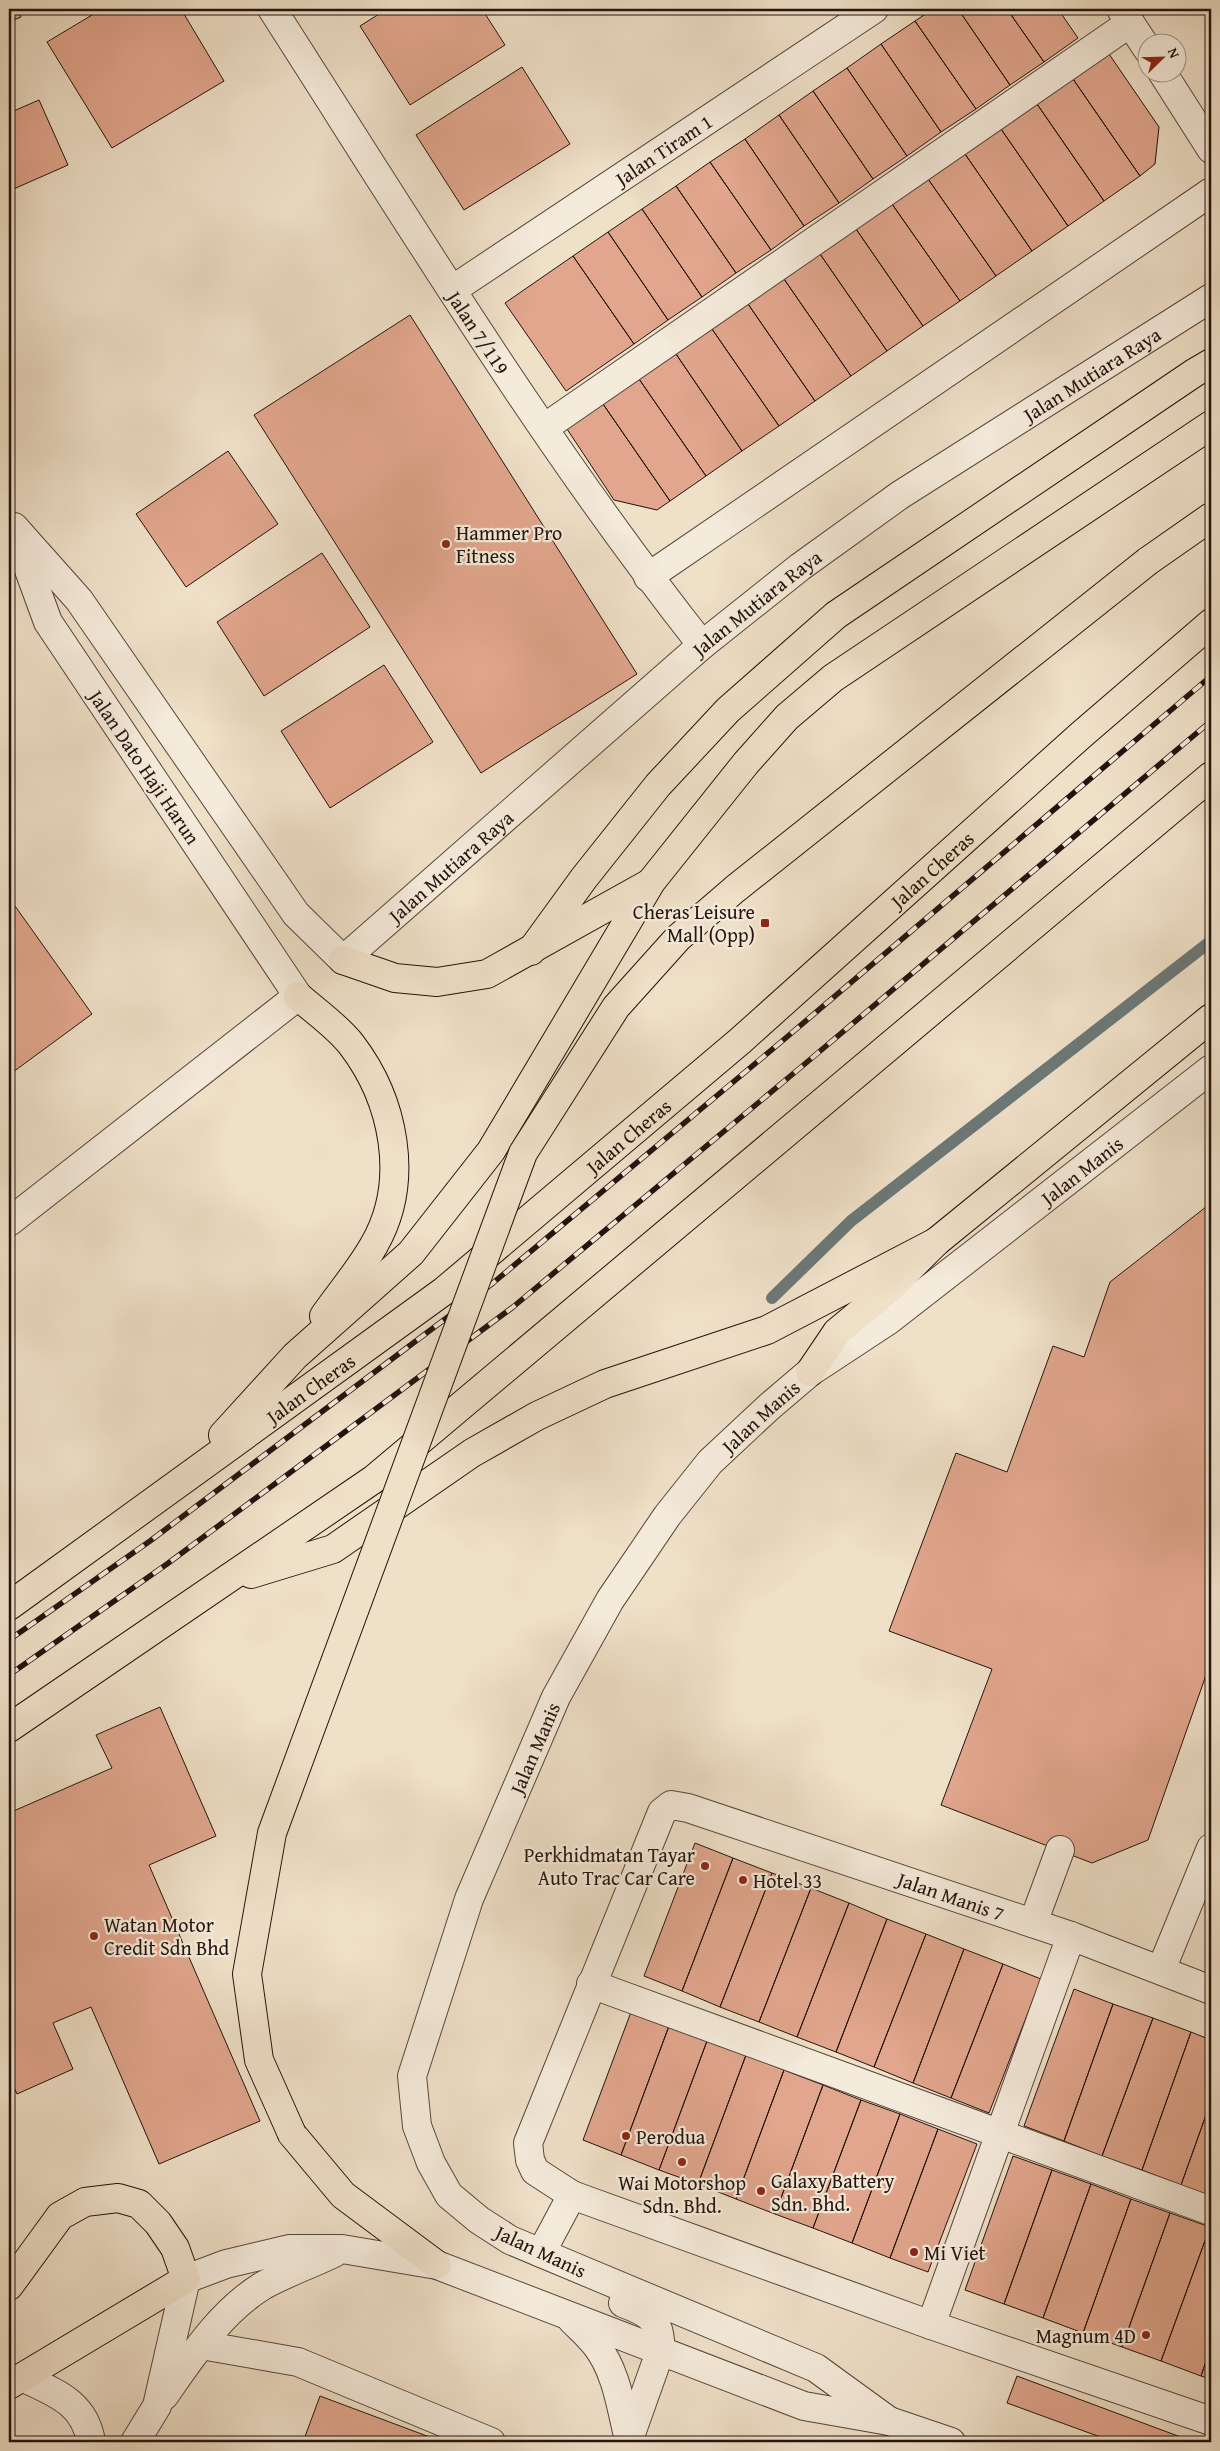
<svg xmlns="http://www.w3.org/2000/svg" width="1220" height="2451" font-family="'Gentium Book Plus',serif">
	<rect width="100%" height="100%" fill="#efe0c8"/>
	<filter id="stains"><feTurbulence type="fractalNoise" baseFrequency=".004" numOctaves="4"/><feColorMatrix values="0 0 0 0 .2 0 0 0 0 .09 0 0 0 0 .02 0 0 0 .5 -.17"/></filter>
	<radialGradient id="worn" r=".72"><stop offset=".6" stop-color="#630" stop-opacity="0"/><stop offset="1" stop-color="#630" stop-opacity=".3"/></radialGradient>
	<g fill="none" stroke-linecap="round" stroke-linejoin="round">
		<!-- stream -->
		<path stroke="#6c7877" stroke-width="12" d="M 772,1298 L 851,1221 L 1211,941"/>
	</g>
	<!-- building -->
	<path fill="#e1a68d" stroke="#23130d" d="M 9,9 L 18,9 L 21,17 L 9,22 Z
		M 102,9 L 181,9 L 224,81 L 112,148 L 47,42 Z
		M 387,9 L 482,9 L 505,45 L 410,105 L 360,26 Z
		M 933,9 L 958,9 L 1010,85 L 976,109 L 915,21 Z
		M 958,9 L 1007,9 L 1044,62 L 1010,85 Z
		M 1007,9 L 1058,9 L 1078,38 L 1044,62 Z
		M 915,21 L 976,109 L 941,132 L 881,44 Z
		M 881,44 L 941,132 L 907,156 L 847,68 Z
		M 1109,54 L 1159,127 L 1155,164 L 1140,176 L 1073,79 Z
		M 522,67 L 570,144 L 464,210 L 416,135 Z
		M 847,68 L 907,156 L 873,179 L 813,91 Z
		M 1073,79 L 1140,176 L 1104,201 L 1037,104 Z
		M 813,91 L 873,179 L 839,203 L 779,115 Z
		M 39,100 L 68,165 L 9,191 L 9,113 Z
		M 1037,104 L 1104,201 L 1068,226 L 1001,129 Z
		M 779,115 L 839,203 L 804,226 L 745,139 Z
		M 1001,129 L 1068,226 L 1032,251 L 965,154 Z
		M 745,139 L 804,226 L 771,250 L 710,162 Z
		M 965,154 L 1032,251 L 996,276 L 928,179 Z
		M 710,162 L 771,250 L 736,273 L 676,186 Z
		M 928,179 L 996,276 L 960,301 L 892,204 Z
		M 676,186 L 736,273 L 702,297 L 642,209 Z
		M 892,204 L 960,301 L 923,326 L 856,229 Z
		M 642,209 L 702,297 L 668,320 L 608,232 Z
		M 856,229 L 923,326 L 887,351 L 820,254 Z
		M 608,232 L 668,320 L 634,344 L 573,256 Z
		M 820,254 L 887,351 L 851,376 L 784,279 Z
		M 573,256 L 634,344 L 566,391 L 505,303 Z
		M 784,279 L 851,376 L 815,401 L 748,304 Z
		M 748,304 L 815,401 L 779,426 L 712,329 Z
		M 410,315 L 637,674 L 481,773 L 254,415 Z
		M 712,329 L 779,426 L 742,451 L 676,354 Z
		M 676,354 L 742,451 L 706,476 L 639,379 Z
		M 639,379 L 706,476 L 670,501 L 603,404 Z
		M 603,404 L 670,501 L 657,510 L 614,500 L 567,429 Z
		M 228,451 L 278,524 L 186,587 L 136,514 Z
		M 322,553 L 370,627 L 264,696 L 217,622 Z
		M 384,665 L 433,742 L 330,808 L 281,731 Z
		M 10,899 L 92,1014 L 9,1075 L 9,900 Z
		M 1211,1203 L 1211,1661 L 1148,1840 L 1092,1863 L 941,1805 L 992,1669 L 889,1631 L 956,1453 L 1007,1472 L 1053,1346 L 1084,1357 L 1110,1282 Z
		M 160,1707 L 216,1836 L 149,1865 L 260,2121 L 159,2164 L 91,2007 L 53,2023 L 73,2069 L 17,2094 L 9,2076 L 9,1813 L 112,1768 L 96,1735 Z
		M 695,1843 L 733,1858 L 682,1991 L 644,1976 Z
		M 733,1858 L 772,1873 L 720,2007 L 682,1991 Z
		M 772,1873 L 811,1888 L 759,2022 L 720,2007 Z
		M 811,1888 L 849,1903 L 797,2037 L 759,2022 Z
		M 849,1903 L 887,1919 L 836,2052 L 797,2037 Z
		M 887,1919 L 926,1934 L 874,2067 L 836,2052 Z
		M 926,1934 L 964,1949 L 913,2083 L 874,2067 Z
		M 964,1949 L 1003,1964 L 951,2098 L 913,2083 Z
		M 1003,1964 L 1041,1979 L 989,2113 L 951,2098 Z
		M 1074,1989 L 1113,2004 L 1064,2141 L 1024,2126 Z
		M 1113,2004 L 1153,2018 L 1102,2156 L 1064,2141 Z
		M 631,2012 L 669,2026 L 621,2155 L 583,2140 Z
		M 1153,2018 L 1191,2032 L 1142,2170 L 1102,2156 Z
		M 669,2026 L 707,2041 L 659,2170 L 621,2155 Z
		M 1191,2032 L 1211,2040 L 1211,2101 L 1181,2185 L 1142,2170 Z
		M 707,2041 L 746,2055 L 698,2184 L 659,2170 Z
		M 746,2055 L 784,2070 L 736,2199 L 698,2184 Z
		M 784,2070 L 823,2085 L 775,2214 L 736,2199 Z
		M 823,2085 L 861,2100 L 813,2228 L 775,2214 Z
		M 861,2100 L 900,2114 L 852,2243 L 813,2228 Z
		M 1211,2101 L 1211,2196 L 1181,2185 Z
		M 900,2114 L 938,2129 L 890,2258 L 852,2243 Z
		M 938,2129 L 977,2144 L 928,2272 L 890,2258 Z
		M 1013,2156 L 1052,2170 L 1004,2304 L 965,2290 Z
		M 1052,2170 L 1091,2184 L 1043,2318 L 1004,2304 Z
		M 1091,2184 L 1131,2199 L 1083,2333 L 1043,2318 Z
		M 1131,2199 L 1170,2213 L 1122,2347 L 1083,2333 Z
		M 1170,2213 L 1210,2227 L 1161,2361 L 1122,2347 Z
		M 1210,2227 L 1211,2347 L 1201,2376 L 1161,2361 Z
		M 1211,2347 L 1211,2379 L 1201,2376 Z
		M 1017,2376 L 1194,2442 L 1114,2442 L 1007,2403 Z
		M 320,2396 L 443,2442 L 303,2442 Z"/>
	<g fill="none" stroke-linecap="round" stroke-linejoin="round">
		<!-- minor casing -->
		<g stroke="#56463c" stroke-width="30">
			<g id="minor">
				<path id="s1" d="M 272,9 C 410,224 543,444 702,645"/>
				<path d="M 1121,9 L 1148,50"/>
				<path d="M 1162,72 L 1211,149"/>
				<path id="s2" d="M 452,290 L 874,9"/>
				<path d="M 544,428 L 1130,23"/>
				<path id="s3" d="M 14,527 L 79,600 L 296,914 L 343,960 L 702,645 L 800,567 L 900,495 L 1211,298"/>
				<path d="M 648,577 L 1211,192"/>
				<path d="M 9,1222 L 298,996 L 48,622 L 18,540"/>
				<path d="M 1033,1923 L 1060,1850"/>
				<path d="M 1161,1970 L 1211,1848"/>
				<path d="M 591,1984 L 1211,2211"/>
				<path d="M 1211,1990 L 1071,1936 L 688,1808 L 671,1805 L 662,1812 L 528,2143 L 530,2160 L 535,2171 L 572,2195 L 931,2325 L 1211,2421"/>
				<path d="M 541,2253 L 572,2195"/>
				<path d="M 623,2303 C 650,2313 662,2320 660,2352 L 628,2442"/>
				<path d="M 572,2320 C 580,2328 589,2336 596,2345 C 617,2372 621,2408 629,2440"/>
				<path d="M 931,2325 L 1071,1936"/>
				<path d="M 201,2345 L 298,2362 L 491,2442"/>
				<path d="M 24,2378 C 56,2393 85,2403 91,2442"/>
				<path d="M 164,2396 C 192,2356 221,2311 264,2285 C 286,2273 311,2264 334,2253"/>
				<path id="s4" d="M 889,2421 L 816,2368 L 510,2240 L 479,2220 L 449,2195 L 431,2163 L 417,2126 L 412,2076 L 469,1899 L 556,1697 L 610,1600 L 667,1516 L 710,1462 L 770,1406 L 810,1372 L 889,1320 L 1211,1069"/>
				<path d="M 135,2442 L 157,2406 L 186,2279 L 226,2264 L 289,2249 L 342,2249 L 437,2265 L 804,2406 L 889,2421 L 951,2442"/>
			</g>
		</g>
		<!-- highway casing -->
		<g stroke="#23130d" stroke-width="30">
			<g id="highway">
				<path d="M 1148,561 L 1211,517"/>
				<path d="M 531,951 L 584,878 L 658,785 L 728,710 L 836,615 L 1194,373 L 1211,363"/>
				<path d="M 343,960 L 395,978 L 437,982 L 487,974 L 650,883"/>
				<path d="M 298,996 C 315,1011 337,1026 351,1044 C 394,1100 411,1181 374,1245 C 360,1270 340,1293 324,1316"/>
				<path d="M 810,1372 L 837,1332 L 890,1288 L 936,1242 L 1211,1018"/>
				<path d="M 223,1435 L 295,1356 L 411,1253 L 491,1151 L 651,882 L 746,763 L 787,717 L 833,678 L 1211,425"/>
				<path d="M 251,1574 L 333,1549 L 472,1453 L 537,1416 L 605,1384 L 767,1330 L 936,1242"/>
				<path id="s5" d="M 9,1606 L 444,1291 L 740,1041 L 1081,735 L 1211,623"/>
				<path d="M 9,1728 L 374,1479 L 1211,776"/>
				<path d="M 292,2134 L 343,2195 L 437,2265"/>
				<path d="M 9,2286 L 60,2216 L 85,2202 L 118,2198 L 139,2204 L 158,2223 L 175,2248 L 186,2279 L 9,2385"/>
			</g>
		</g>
		<!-- minor -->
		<use href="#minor" stroke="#f5ebdb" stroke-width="28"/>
		<!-- highway -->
		<use href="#highway" stroke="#efe0c8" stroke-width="28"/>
		<!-- rail casing -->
		<g stroke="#23130d" stroke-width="5.5">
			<path id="rail" d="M 9,1640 L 150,1541 L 493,1283 L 781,1042 L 1211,676
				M 9,1675 L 167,1564 L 513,1307 L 800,1068 L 1211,721"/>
		</g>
		<!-- rail -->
		<use href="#rail" stroke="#f5ebdb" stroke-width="4" stroke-dasharray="11" stroke-linecap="butt"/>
		<!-- highway-bridge casing -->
		<g stroke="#23130d" stroke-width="30" stroke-linecap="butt">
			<path id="highway-bridge" d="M 292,2134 L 259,2060 L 247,1974 L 272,1833 L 523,1153 L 616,1007 L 678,938 L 735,889 L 1148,561"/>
		</g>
		<!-- highway-bridge -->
		<use href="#highway-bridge" stroke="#efe0c8" stroke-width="28"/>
	</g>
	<!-- markers -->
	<g fill="#8f2418" stroke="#f5ebdb" stroke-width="2">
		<circle cx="446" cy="544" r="5"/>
		<rect x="760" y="918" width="10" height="10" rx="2.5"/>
		<circle cx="705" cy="1866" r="5"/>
		<circle cx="743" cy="1880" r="5"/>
		<circle cx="94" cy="1936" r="5"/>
		<circle cx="626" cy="2136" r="5"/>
		<circle cx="682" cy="2162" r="5"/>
		<circle cx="761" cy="2191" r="5"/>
		<circle cx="914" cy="2252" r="5"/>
		<circle cx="1146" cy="2335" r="5"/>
	</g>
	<g text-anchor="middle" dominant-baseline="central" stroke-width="4.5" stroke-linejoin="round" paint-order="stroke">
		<!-- street labels -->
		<g font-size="20" fill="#23130d" stroke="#f5ebdb">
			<text stroke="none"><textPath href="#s2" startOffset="254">Jalan Tiram 1</textPath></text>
			<text stroke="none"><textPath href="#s1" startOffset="384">Jalan 7/119</textPath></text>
			<text stroke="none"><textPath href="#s3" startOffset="1498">Jalan Mutiara Raya</textPath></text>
			<text stroke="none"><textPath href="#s3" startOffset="1092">Jalan Mutiara Raya</textPath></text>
			<text transform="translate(145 767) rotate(56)">Jalan Dato Haji Harun</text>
			<text stroke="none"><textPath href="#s3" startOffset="688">Jalan Mutiara Raya</textPath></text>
			<text stroke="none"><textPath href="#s5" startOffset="1182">Jalan Cheras</textPath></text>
			<text stroke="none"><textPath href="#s5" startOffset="778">Jalan Cheras</textPath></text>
			<text stroke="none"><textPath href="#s4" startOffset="1785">Jalan Manis</textPath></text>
			<text stroke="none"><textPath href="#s5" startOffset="372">Jalan Cheras</textPath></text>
			<text stroke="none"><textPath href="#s4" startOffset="1380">Jalan Manis</textPath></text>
			<text stroke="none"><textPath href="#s4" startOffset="975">Jalan Manis</textPath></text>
			<text transform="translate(951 1896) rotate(19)">Jalan Manis 7</text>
			<text transform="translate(541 2251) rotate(25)">Jalan Manis</text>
		</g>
		<!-- poi labels -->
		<g font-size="20" fill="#23130d" stroke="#f5ebdb" text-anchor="start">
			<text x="456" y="532">Hammer Pro<tspan x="456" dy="23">Fitness</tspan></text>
			<text x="755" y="911" text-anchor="end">Cheras Leisure<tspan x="755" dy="23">Mall (Opp)</tspan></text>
			<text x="695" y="1854" text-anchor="end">Perkhidmatan Tayar<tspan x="695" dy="23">Auto Trac Car Care</tspan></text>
			<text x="753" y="1880">Hotel 33</text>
			<text x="104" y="1924">Watan Motor<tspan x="104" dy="23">Credit Sdn Bhd</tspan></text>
			<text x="636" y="2136">Perodua</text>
			<text x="771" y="2180">Galaxy Battery<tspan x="771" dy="23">Sdn. Bhd.</tspan></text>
			<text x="682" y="2182" text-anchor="middle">Wai Motorshop<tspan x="682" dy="23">Sdn. Bhd.</tspan></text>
			<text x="924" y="2252">Mi Viet</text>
			<text x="1136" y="2335" text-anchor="end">Magnum 4D</text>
		</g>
	</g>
	<!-- margin -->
	<rect width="1220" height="2451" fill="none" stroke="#efe0c8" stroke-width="30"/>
	<rect x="10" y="10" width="1200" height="2431" fill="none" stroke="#23130d" stroke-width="2.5"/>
	<rect x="15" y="15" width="1190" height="2421" fill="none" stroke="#23130d"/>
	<!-- north arrow -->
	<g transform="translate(1162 58) rotate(67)"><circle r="24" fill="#f5ebdb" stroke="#a19589"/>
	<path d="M0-4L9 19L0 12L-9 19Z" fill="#8f2418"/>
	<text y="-8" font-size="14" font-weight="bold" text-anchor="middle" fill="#23130d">N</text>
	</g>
	<rect width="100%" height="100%" filter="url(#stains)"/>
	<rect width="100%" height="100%" fill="url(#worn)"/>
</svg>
